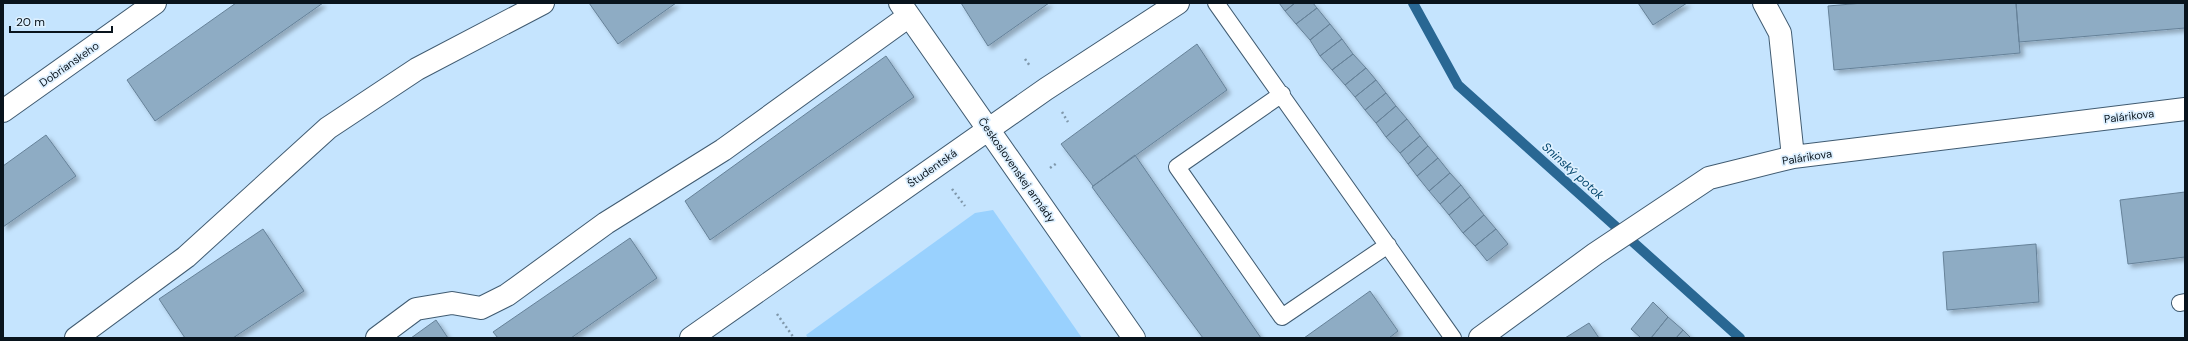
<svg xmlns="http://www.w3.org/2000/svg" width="2188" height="341" font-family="'DM Sans',sans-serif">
	<defs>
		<filter id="shadow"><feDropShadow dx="3.5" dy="3.5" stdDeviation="2" flood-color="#0004"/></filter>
	</defs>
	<rect width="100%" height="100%" fill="#c5e4fe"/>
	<!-- green -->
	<path fill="#99d1fe" d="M 993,210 L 1082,338 L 808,338 L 806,335 L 975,213 Z"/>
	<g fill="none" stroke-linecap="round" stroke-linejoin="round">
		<!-- stream -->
		<path stroke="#296793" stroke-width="10" d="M 1413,3 L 1458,85 L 1740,338"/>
	</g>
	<!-- building -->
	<path fill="#8eacc4" stroke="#668299" filter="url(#shadow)" d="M 236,3 L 323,3 L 155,121 L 127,80 Z
		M 589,3 L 676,3 L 618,44 Z
		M 961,3 L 1049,3 L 988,46 Z
		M 1279,3 L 1295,3 L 1285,11 Z
		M 1295,3 L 1313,3 L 1317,8 L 1296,24 L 1285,11 Z
		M 1638,3 L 1687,3 L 1653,25 Z
		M 1863,3 L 2016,3 L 2020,53 L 1834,70 L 1828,6 Z
		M 2016,3 L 2185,3 L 2185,28 L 2019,42 Z
		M 1317,8 L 1330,24 L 1310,40 L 1296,24 Z
		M 1330,24 L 1342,39 L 1320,56 L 1310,40 Z
		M 1342,39 L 1353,54 L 1332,70 L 1320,56 Z
		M 1197,44 L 1227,90 L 1093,186 L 1061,144 Z
		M 1353,54 L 1366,68 L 1345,85 L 1332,70 Z
		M 886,56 L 914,97 L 710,240 L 685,201 Z
		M 1366,68 L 1376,80 L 1355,97 L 1345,85 Z
		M 1376,80 L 1386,93 L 1365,110 L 1355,97 Z
		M 1386,93 L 1396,106 L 1376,123 L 1365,110 Z
		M 1396,106 L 1407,119 L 1386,137 L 1376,123 Z
		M 1407,119 L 1420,136 L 1400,153 L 1386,137 Z
		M 46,135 L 76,176 L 3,227 L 3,166 Z
		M 1420,136 L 1428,146 L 1408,164 L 1400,153 Z
		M 1428,146 L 1438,158 L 1417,176 L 1408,164 Z
		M 1135,155 L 1261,338 L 1203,338 L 1092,187 Z
		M 1438,158 L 1450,173 L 1429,191 L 1417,176 Z
		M 1450,173 L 1461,185 L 1440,204 L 1429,191 Z
		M 1461,185 L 1470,197 L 1449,215 L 1440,204 Z
		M 2185,192 L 2185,257 L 2128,264 L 2120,200 Z
		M 1470,197 L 1484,215 L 1463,233 L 1449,215 Z
		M 1484,215 L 1496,229 L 1475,246 L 1463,233 Z
		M 263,229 L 304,291 L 233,338 L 185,338 L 159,299 Z
		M 1496,229 L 1508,244 L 1487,261 L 1475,246 Z
		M 630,238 L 657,278 L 571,338 L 498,338 L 493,332 Z
		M 2036,244 L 2039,302 L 1947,310 L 1943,252 Z
		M 1370,291 L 1398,331 L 1389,338 L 1304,338 Z
		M 1653,302 L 1668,317 L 1651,338 L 1641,338 L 1631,329 Z
		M 1668,317 L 1683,330 L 1676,338 L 1651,338 Z
		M 436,320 L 448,338 L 411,338 Z
		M 1589,323 L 1599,338 L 1565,338 Z
		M 1683,330 L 1691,338 L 1676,338 Z"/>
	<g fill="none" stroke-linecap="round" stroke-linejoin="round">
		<!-- lane casing -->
		<g stroke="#405b71" stroke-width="18">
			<path id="lane" d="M 1216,3 L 1453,338
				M 1282,94 L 1177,167 L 1282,317 L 1388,245
				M 2180,303 L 2185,302"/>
		</g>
		<!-- street casing -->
		<g stroke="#405b71" stroke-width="24">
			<path id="street" d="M 900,3 L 1134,338
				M 1764,3 L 1780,33 L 1793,157
				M 3,111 L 155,3
				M 76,338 L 186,257 L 328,128 L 417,69 L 543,3
				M 377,338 L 416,309 L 452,303 L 481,308 L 507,295 L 606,223 L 723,150 L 909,16
				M 691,338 L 1046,89 L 1178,3
				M 1480,338 L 1595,254 L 1709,178 L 1793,157 L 2185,109"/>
		</g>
		<!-- path -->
		<path stroke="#7f97aa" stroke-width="2.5" stroke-dasharray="2 3" stroke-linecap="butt" d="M 1025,59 L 1030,66
			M 1062,112 L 1068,122
			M 1050,168 L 1057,163
			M 952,189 L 965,206
			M 777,314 L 794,338"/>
		<!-- lane -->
		<use href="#lane" stroke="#fff" stroke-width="16"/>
		<!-- street -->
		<use href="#street" stroke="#fff" stroke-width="22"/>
	</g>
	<g text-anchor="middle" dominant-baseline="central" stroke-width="3.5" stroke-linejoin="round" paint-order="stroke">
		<!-- street labels -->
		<g font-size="11" fill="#09141d" stroke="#ddf0ff">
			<text transform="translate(69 64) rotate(-35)">Dobrianskeho</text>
			<text transform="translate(2129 116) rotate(-7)">Palárikova</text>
			<text transform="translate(1807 157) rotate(-9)">Palárikova</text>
			<text transform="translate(932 168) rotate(-35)">Študentská</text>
			<text transform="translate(1017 170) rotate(55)">Československej armády</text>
		</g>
		<!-- water labels -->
		<g font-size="12" font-style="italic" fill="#05476f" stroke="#ddf0ff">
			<text transform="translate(1573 171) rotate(42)">Sninský potok</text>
		</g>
	</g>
	<!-- border -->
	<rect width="2188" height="341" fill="none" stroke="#09141d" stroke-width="8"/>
	<!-- scale -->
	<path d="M10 26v6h102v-6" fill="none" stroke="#09141d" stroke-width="2"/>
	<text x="16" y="26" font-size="12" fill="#09141d" stroke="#ddf0ff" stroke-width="3" paint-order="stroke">20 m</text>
</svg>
